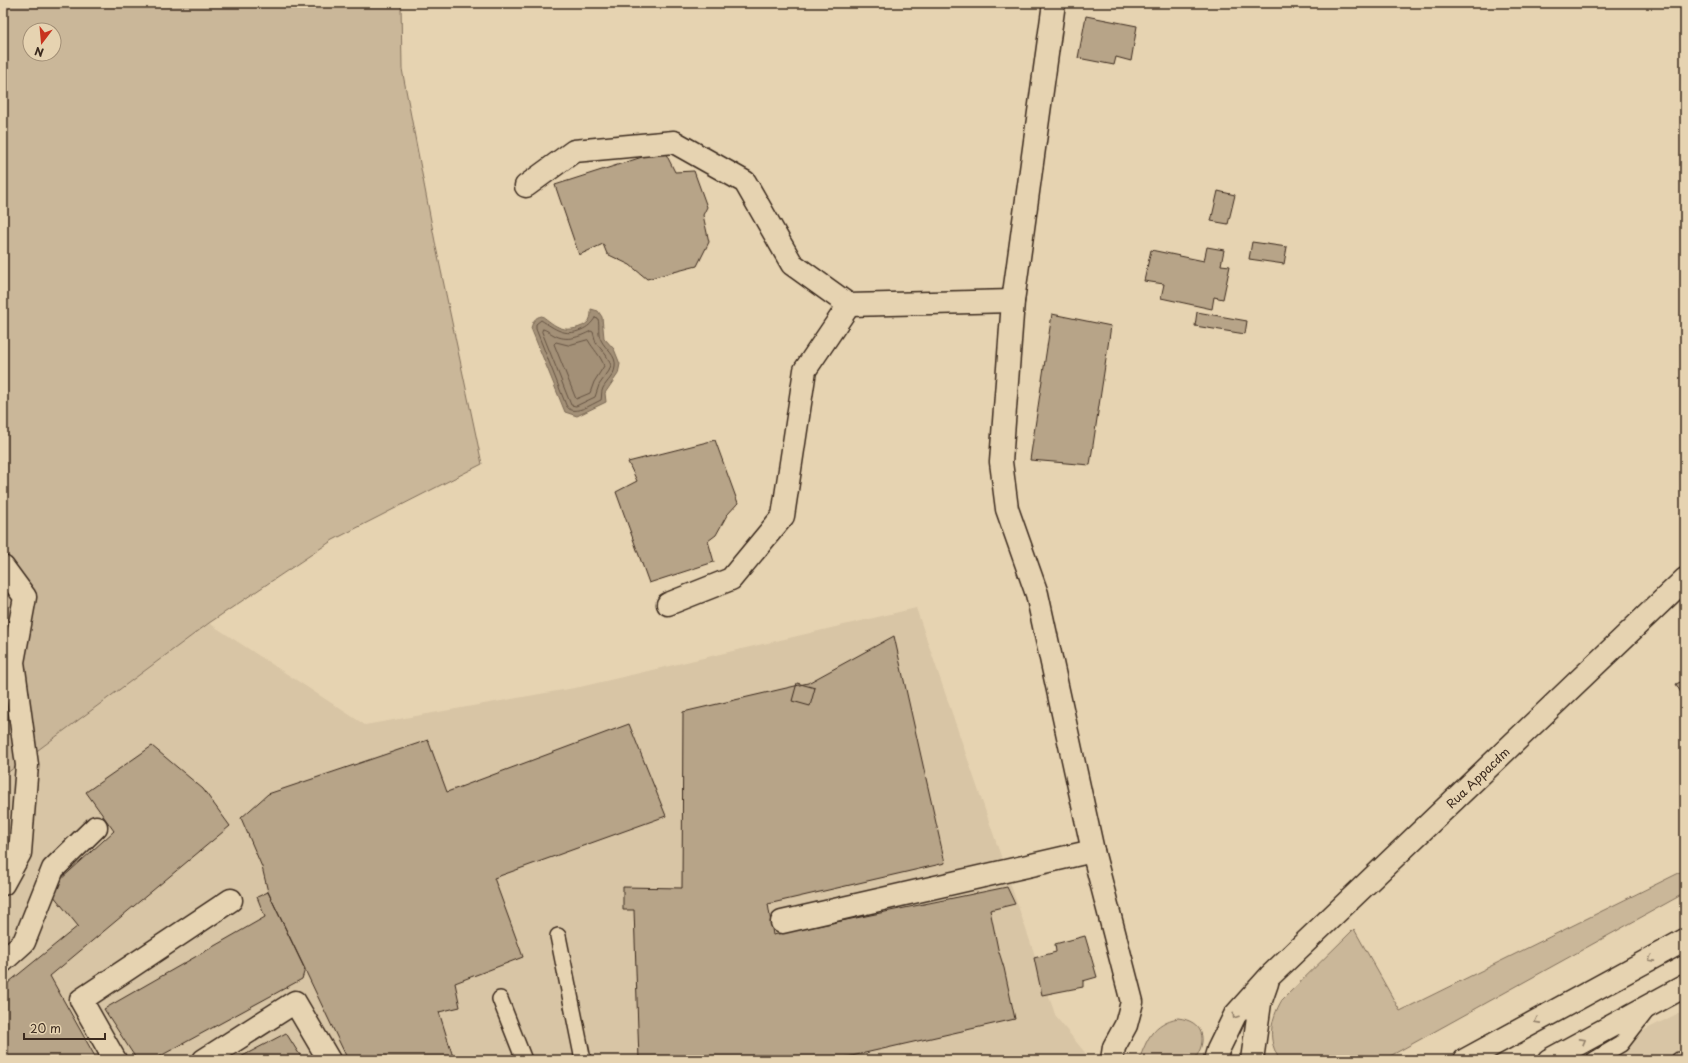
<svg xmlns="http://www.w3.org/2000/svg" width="1688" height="1063" font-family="'Playpen Sans',sans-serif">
	<rect width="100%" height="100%" fill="#e6d3b1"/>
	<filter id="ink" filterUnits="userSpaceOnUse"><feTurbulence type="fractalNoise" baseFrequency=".025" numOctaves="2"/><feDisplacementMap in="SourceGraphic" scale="8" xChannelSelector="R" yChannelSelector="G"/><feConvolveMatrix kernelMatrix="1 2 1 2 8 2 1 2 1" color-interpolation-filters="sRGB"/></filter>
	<g filter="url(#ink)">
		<!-- built -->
		<path fill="#d8c5a5" d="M 916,608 L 1056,1017 L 1091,1060 L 3,1060 L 3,776 L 209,623 L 365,725 L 580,687 Z
			M 1685,1010 L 1685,1060 L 1584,1060 Z"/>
		<!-- green -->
		<path fill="#cab799" stroke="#82705c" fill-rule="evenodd" d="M 3,3 L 401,3 L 402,69 L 436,247 L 482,464 L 333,540 L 209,623 L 3,776 ZM 30,30 L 54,30 L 54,54 L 30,54 Z
			M 1685,870 L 1685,893 L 1383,1060 L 1280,1060 C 1267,1041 1270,1020 1282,1000 L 1354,929 L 1400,1011 Z
			M 1178,1018 C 1203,1021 1209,1040 1194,1060 L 1139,1060 C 1147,1039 1153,1023 1178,1018 Z"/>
		<!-- water -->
		<path fill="#a39077" stroke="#796753" d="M 591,309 L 598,311 L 602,317 L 604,338 L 614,349 L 620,364 L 618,374 L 605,393 L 606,402 L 577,416 L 565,412 L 531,328 C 533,321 535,317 542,316 C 548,320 554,326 561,328 C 569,331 582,328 588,322 C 591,318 591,314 591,309 Z"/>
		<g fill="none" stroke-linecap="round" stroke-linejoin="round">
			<!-- shore -->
			<path stroke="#655342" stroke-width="1" d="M 595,318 L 598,319 C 600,326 597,333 601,340 C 605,349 617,355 615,367 C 614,376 607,381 603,388 C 601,392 602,396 601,400 C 592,404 572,418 566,405 L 536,329 L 536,324 L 541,320 C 555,329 565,337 581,330 C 588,327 591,324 595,318 Z
				M 543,329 C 547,330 550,333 554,335 C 567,342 579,337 591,331 L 593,332 L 596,343 L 606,355 L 611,365 L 609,371 L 599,385 L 595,397 L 576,406 L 571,405 L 542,332 Z
				M 588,340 C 593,349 601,356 604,366 L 594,382 L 590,393 L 576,399 L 554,344 L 556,342 L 568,345 Z"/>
		</g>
		<!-- building -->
		<path fill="#b7a488" stroke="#3b2a1e" d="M 1086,16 L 1137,26 L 1131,61 L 1116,57 L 1114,65 L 1078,58 Z
			M 664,150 L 675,172 L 694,171 L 707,207 L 703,215 L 709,242 L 697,266 L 647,279 L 630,265 L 607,254 L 603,244 L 579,255 L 555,185 Z
			M 1218,191 L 1235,195 L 1228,224 L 1211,221 Z
			M 1252,242 L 1287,247 L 1284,264 L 1249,259 Z
			M 1207,247 L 1224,250 L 1221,265 L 1230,266 L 1223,299 L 1214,297 L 1212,309 L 1161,298 L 1164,284 L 1144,281 L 1151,250 L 1204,261 Z
			M 1197,312 L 1247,321 L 1245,334 L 1195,326 Z
			M 1052,314 L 1111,326 L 1090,465 L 1030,460 Z
			M 715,440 L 738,503 L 727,515 L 716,535 L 708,541 L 714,562 L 649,583 L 616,492 L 637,481 L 628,462 Z
			M 894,636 L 945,863 L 768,904 L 773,935 L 1007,887 L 1015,904 L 990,910 L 998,949 L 1004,968 L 1015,1019 L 834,1060 L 639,1060 L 634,910 L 623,910 L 623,887 L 682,888 L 683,712 L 808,683 Z
			M 1685,680 L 1685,700 L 1676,684 Z
			M 797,683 L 815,688 L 810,706 L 792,701 Z
			M 629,724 L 666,816 L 494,878 L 523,957 L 455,983 L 460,1007 L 439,1012 L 454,1060 L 348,1060 L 268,892 L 262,867 L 241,818 L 268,794 L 428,740 L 447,792 Z
			M 152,746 L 203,789 L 230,826 L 50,976 L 97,1060 L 3,1060 L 3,987 L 78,926 L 49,890 L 114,831 L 86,792 Z
			M 268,892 L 305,969 L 302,979 L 153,1060 L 137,1060 L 104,1009 L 265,917 L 257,897 Z
			M 1085,936 L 1097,977 L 1083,981 L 1083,987 L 1042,995 L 1034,958 L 1056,952 L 1055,944 Z
			M 286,1033 L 303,1060 L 235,1060 Z"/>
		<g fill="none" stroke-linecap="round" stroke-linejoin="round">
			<!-- service casing -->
			<g stroke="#3b2a1e" stroke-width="18">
				<path id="service" d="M 558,936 L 583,1060
					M 500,999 L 524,1060
					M 1594,1060 L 1621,1044 L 1648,1009
					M 1679,1060 L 1682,1060"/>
			</g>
			<!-- minor casing -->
			<g stroke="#3b2a1e" stroke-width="25">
				<g id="minor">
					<path d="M 1054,3 L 1013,301 L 1001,462 L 1007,509 L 1037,594 L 1093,851 L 1132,1002 L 1126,1025 L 1114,1047 L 1112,1060"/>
					<path d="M 526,186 L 574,151 L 674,142 L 745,182 L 792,264 L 849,305 L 1013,301"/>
					<path d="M 3,567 L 25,597 L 13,662 L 27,765 L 20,853 L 3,884"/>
					<path d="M 668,604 L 731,579 L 783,516 L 805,370 L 849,305"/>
					<path d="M 782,922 L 1093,851"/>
					<path d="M 3,961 L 24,942 L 53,869 L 96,827"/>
					<path d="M 115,1060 L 81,1000 L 231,900"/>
					<path d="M 204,1060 L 295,1002 L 329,1060"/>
					<path id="s1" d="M 1215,1060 L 1218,1050 L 1235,1015 L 1270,976 L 1685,579"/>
					<path d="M 1252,1060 L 1260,1003 L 1267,983"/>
				</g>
			</g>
			<!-- primary casing -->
			<g stroke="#3b2a1e" stroke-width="25">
				<path id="primary" d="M 1465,1060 L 1685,940
					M 1549,1060 L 1685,986"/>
			</g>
			<!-- service -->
			<use href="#service" stroke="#e6d3b1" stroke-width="15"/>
			<!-- minor -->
			<use href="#minor" stroke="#e6d3b1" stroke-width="22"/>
			<!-- primary -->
			<use href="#primary" stroke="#e6d3b1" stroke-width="22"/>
		</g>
		<!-- one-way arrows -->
		<defs><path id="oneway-chevron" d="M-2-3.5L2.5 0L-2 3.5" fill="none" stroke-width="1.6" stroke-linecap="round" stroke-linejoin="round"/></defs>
		<g stroke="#907e68">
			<use href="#oneway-chevron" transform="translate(1651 959) rotate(151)"/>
			<use href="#oneway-chevron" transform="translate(1235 1016) rotate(124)"/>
			<use href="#oneway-chevron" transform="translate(1537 1021) rotate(151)"/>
			<use href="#oneway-chevron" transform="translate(1583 1041) rotate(-29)"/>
		</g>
	</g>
	<g text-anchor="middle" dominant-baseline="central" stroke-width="3" stroke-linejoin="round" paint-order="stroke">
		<!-- street labels -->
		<g font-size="12" fill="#3b2a1e" stroke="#e6d3b1">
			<text stroke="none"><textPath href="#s1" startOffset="389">Rua Appacdm</textPath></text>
		</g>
	</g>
	<!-- margin -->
	<rect width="1688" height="1063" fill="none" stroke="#e6d3b1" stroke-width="16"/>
	<rect x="8" y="8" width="1672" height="1047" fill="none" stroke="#3b2a1e" stroke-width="1.5" filter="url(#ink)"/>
	<!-- north arrow -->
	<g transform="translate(42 42) rotate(196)"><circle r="19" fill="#e6d3b1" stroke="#a28f76"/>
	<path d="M0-3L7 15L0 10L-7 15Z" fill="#c8321e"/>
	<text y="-6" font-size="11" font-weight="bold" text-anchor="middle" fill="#3b2a1e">N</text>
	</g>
	<!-- scale -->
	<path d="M24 1033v6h81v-6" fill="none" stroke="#3b2a1e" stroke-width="2"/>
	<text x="30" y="1033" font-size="12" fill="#3b2a1e" stroke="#e6d3b1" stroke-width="3" paint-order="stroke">20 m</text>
</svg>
